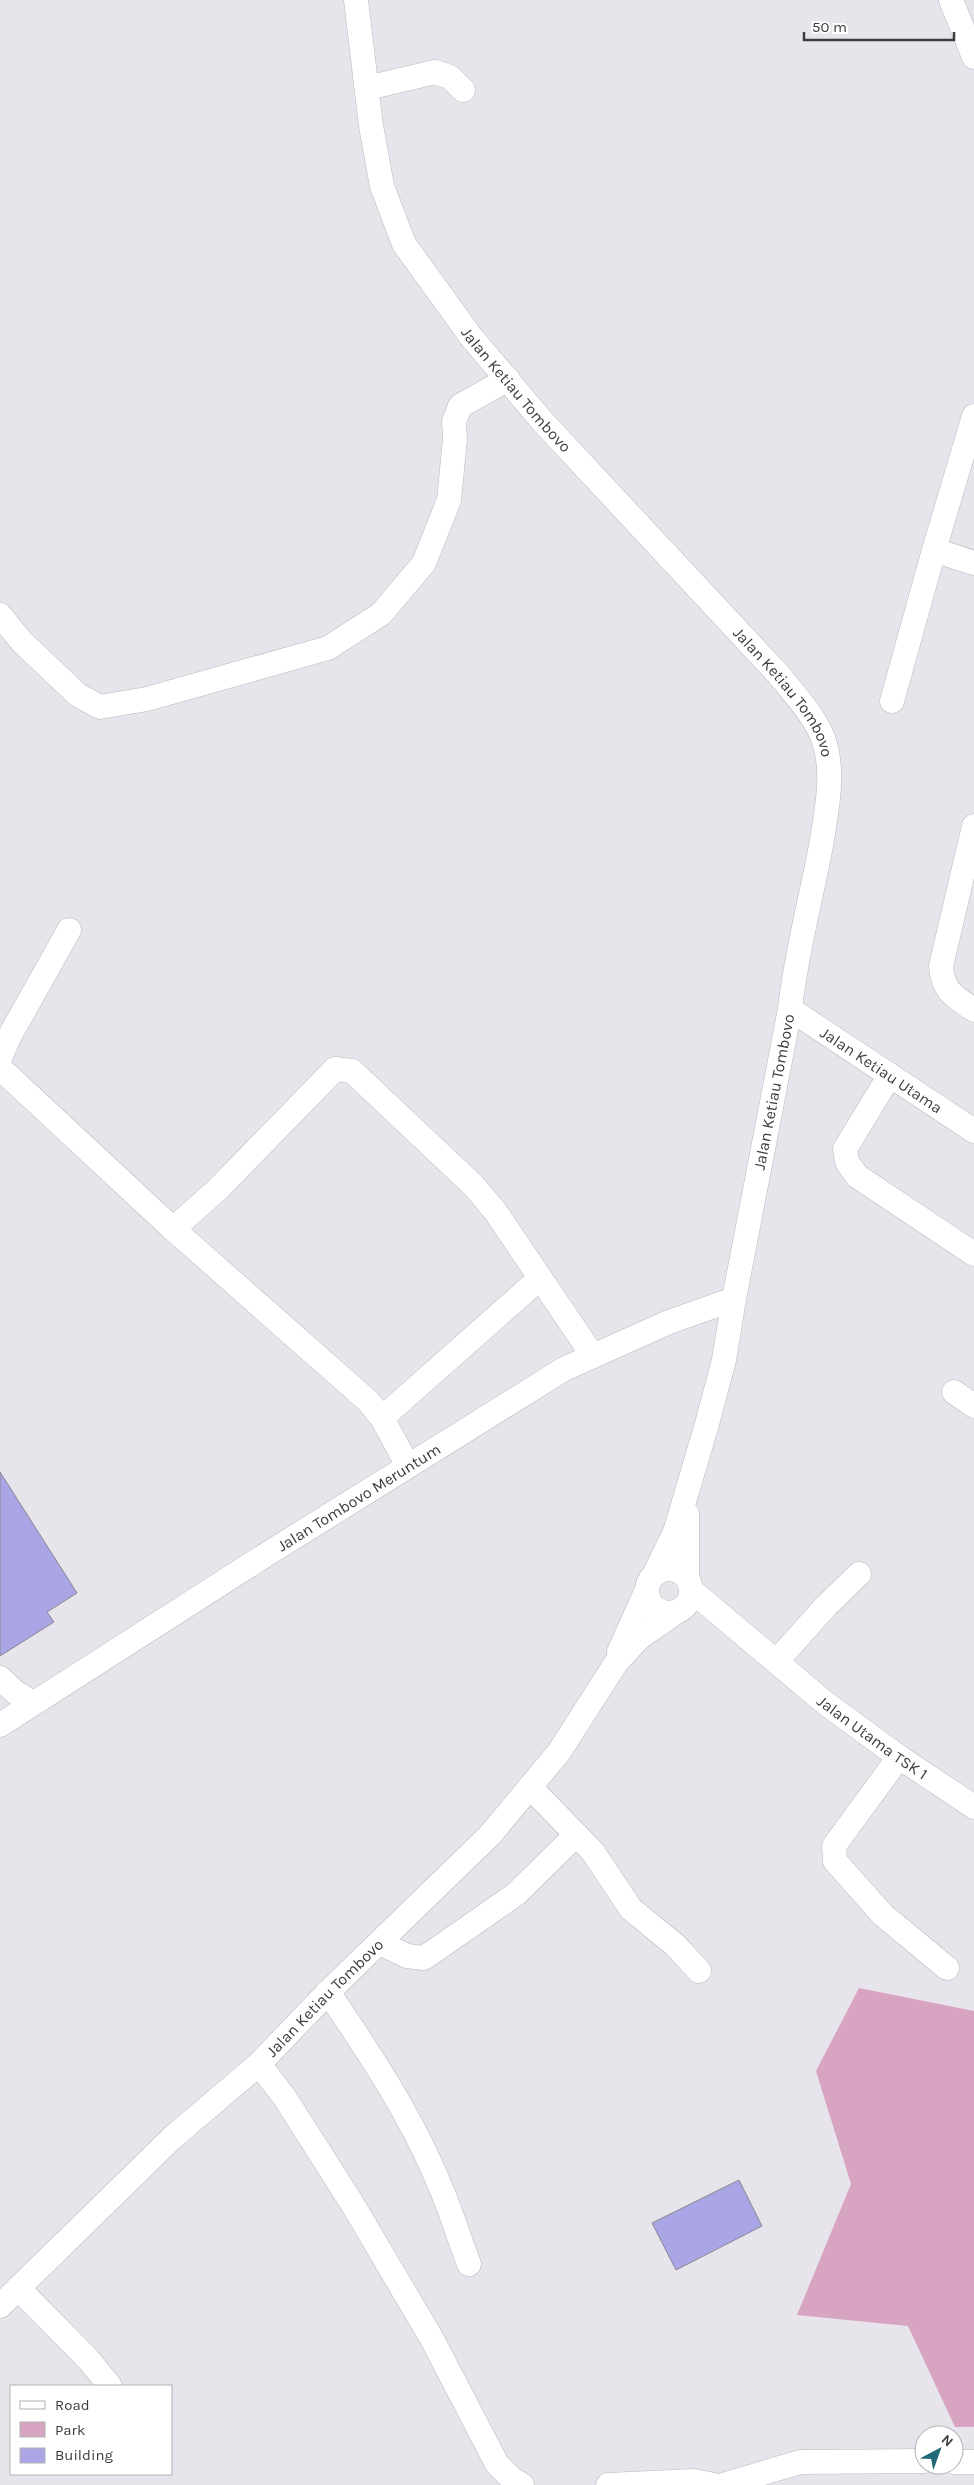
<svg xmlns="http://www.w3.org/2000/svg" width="974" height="2485" font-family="Karla,sans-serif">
	<rect width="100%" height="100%" fill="#e7e4eb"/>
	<!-- green -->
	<path fill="#d7a4c1" d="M 859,1988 L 974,2011 L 974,2427 L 955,2427 L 908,2326 L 797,2315 L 851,2184 L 816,2071 Z"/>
	<!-- building -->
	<path fill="#aaa5e4" stroke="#898990" d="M 0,1472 L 77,1593 L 47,1612 L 54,1622 L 0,1656 Z
		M 739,2180 L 762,2226 L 676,2270 L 652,2223 Z"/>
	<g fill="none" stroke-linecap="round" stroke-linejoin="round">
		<!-- minor casing -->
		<g stroke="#bbb8be" stroke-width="25">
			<g id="minor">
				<path id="s1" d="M 356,0 L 371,126 L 382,186 L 404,244 L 472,338 L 543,422 L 779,675 C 794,694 814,715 823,738 C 835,771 827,807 822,840 C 812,896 796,952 790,1009 L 734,1299 L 724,1360 L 707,1424 L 675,1532 L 655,1573"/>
				<path d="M 951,0 L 974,57"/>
				<path d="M 367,88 L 435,72 L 450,77 L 463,90"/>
				<path d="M 934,550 L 974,563"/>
				<path d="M 0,615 L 22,642 L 78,695 L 100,707 L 147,699 L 328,648 L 381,614 L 424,563 L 449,500 L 455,439 L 454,422 L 460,406 L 508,379"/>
				<path d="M 892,701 L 934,550 L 974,416"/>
				<path d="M 974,826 L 941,966 C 943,992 954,996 974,1010"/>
				<path id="s2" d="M 790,1009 L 974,1131"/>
				<path d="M 0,1058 L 8,1039 L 69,930"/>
				<path d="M 0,1068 L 173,1229 L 368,1401 L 382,1418 L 408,1466"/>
				<path d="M 890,1075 L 845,1149 L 847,1162 L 857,1176 L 974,1254"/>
				<path d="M 173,1229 L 218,1189 L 335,1069 L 352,1071 L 473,1185 L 495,1211 L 593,1356"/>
				<path d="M 954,1392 L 974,1406"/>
				<path d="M 382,1418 L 539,1279"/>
				<path d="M 687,1514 L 687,1577"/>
				<circle cx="669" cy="1591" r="22"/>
				<path id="s3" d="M 691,1590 L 824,1702 L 899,1757 L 974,1807"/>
				<path d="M 619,1652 L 646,1592"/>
				<path d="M 776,1662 L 826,1606 L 859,1574"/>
				<path d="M 0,1678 L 15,1692 L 33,1703"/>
				<path id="s4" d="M 0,1725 L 264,1556 L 564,1369 L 669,1322 L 734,1299"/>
				<path d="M 899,1757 L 834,1846 L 835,1861 L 883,1915 L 947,1968"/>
				<path d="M 531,1788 L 593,1852 L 631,1909 L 675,1945 L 699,1971"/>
				<path d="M 380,1943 L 407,1956 L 424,1958 L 516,1894 L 576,1835"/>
				<path d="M 328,1992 C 370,2054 412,2117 440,2186 C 451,2211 459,2238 469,2264"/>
				<path d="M 259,2064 L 285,2098 L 353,2205 L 432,2339 L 497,2464 L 512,2479 L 522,2485"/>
				<path d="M 18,2288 L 88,2359 L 110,2386"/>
				<path id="s5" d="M 0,2306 L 172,2138 L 259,2064 L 328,1992 L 490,1835 L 559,1752 L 616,1663 L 639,1638 L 675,1613"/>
				<path d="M 954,2462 L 974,2462"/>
				<path d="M 608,2485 L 694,2481 L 714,2485"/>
				<path d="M 723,2485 L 800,2462 L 924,2461"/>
			</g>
		</g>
		<!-- minor -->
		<use href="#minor" stroke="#fff" stroke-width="24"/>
	</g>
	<g text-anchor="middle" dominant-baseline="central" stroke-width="4" stroke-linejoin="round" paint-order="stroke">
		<!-- street labels -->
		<g font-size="16" fill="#3d3c3e" stroke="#fff">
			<text stroke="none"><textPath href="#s1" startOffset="434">Jalan Ketiau Tombovo</textPath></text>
			<text stroke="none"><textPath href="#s1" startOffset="839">Jalan Ketiau Tombovo</textPath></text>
			<text stroke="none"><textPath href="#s2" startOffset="110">Jalan Ketiau Utama</textPath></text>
			<text transform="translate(774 1092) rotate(-79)">Jalan Ketiau Tombovo</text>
			<text stroke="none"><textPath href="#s4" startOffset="425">Jalan Tombovo Meruntum</textPath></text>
			<text stroke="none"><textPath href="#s3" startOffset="234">Jalan Utama TSK 1</textPath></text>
			<text stroke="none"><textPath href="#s5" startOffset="448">Jalan Ketiau Tombovo</textPath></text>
		</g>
	</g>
	<!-- legend -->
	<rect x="10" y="2385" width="162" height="90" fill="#ffffff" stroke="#b1b1b2"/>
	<rect x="20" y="2401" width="25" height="8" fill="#ffffff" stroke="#b1b1b2"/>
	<text x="55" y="2410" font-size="15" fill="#3d3c3e">Road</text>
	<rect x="20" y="2422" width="25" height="15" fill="#d7a4c1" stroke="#b1b1b2"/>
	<text x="55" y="2435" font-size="15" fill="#3d3c3e">Park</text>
	<rect x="20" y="2448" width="25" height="15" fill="#aaa5e4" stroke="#b1b1b2"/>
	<text x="55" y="2460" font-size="15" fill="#3d3c3e">Building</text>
	<!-- north arrow -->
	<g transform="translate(939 2450) rotate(41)"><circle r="24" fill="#ffffff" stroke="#b1b1b2"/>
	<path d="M0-4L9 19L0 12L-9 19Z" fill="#216976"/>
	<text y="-8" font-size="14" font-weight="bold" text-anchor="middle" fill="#3d3c3e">N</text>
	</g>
	<!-- scale -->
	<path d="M804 32v8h150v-8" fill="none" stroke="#3d3c3e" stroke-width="2.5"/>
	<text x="812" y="32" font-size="15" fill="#3d3c3e" stroke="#ffffff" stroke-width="4" paint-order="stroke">50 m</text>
</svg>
